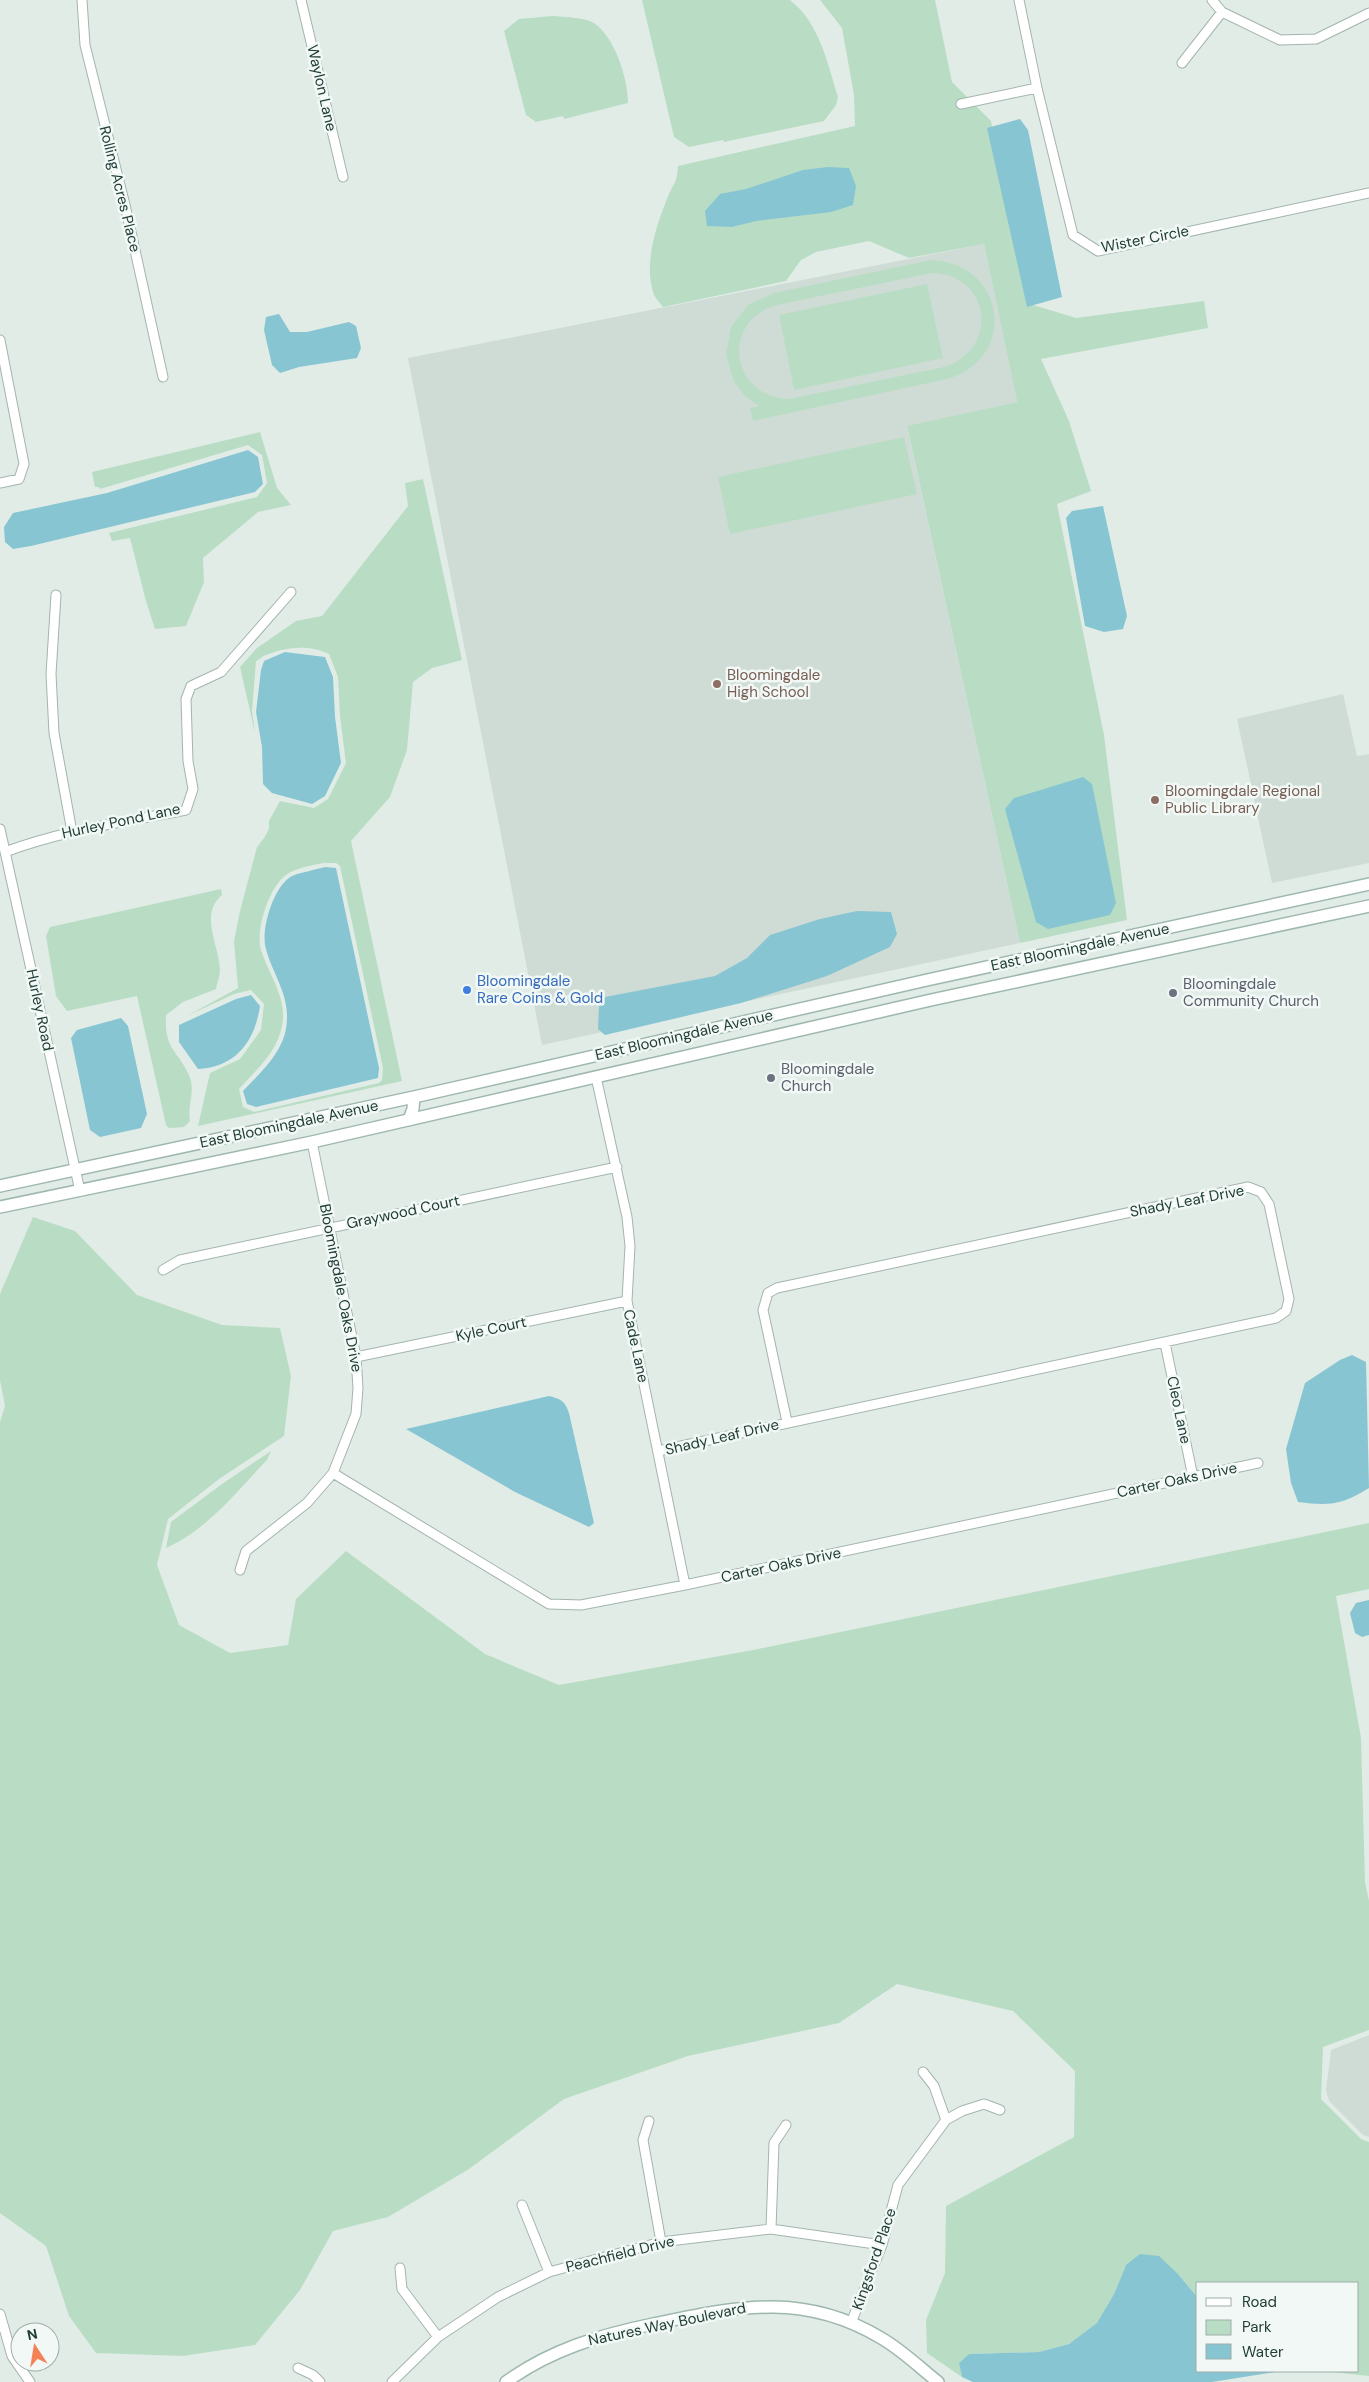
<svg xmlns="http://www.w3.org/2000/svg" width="1369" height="2382" font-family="'DM Sans',sans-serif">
	<rect width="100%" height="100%" fill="#e1ece7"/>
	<!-- built -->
	<path fill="#cfdcd6" d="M 984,244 L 1017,402 L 907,427 L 1020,943 L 542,1045 L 408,358 Z
		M 1343,694 L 1357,756 L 1369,754 L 1369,863 L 1272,883 L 1237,719 Z
		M 1369,2035 L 1369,2137 L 1363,2135 L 1329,2101 L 1326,2090 L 1331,2050 Z"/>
	<!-- green -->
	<path fill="#b9ddc4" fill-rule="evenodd" d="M 642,0 L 790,0 C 820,24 827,62 838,97 L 836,105 L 824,121 L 724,142 L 723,140 L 689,147 L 674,137 Z
		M 820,0 L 935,0 L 952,82 L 991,121 L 1030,304 L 1076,318 L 1204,301 L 1208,328 L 1041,359 L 1069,421 L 1091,491 L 1057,504 L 1104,735 L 1127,920 L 1020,943 L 907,426 L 1017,402 L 984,244 L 909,258 L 869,241 L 816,252 L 801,260 L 786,281 L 663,307 C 660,303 656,299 654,295 C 643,265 656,226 667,199 C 673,183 677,185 678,166 L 855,126 L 854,95 L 842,28 Z
		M 552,16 C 565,17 583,17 594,23 C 615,37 628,79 628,103 L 564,119 L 563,116 L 536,122 L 526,115 L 504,31 L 519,19 Z
		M 931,260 C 1006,263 1019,358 947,379 L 753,421 L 750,408 L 759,406 L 746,397 L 734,382 L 726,355 L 731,327 L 748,305 L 774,293 ZM 932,273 C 991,274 1000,349 944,367 L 789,399 C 730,397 720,321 777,305 Z
		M 927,284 L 943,358 L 794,390 L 779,315 Z
		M 260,432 L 277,488 L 291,505 L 258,512 L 203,558 L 204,582 L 186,626 L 155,629 L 146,601 L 130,538 L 112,541 L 109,533 L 257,497 L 267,483 L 262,455 L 248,445 L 100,489 L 99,487 L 95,487 L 92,472 Z
		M 904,437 L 917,494 L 730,534 L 718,477 Z
		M 423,479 L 462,660 L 432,668 L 413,682 L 407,750 L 390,797 L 351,841 L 402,1081 L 198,1126 L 210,1073 L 240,1059 L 261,1030 L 264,1004 L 251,990 L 234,994 L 187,1016 L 238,988 L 234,941 L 240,911 L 257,847 L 264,838 L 269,829 L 269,821 L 280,801 L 314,808 L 328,799 L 346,763 L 340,716 L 338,677 L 329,654 C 309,644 285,647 266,655 C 261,657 261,659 256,661 L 252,711 L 255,733 L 240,667 L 257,648 L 296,621 L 322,616 L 408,506 L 405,483 ZM 324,863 L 336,863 L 340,866 L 383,1068 L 382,1080 L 379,1083 L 254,1112 L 243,1107 L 239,1089 C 259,1067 280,1050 283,1019 C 285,996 268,972 261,950 C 255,930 270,881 291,872 C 301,867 313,865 324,863 Z
		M 221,889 L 222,895 C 199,914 219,945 220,970 C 220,976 217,983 216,989 L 183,1002 L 166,1015 C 164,1050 178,1050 189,1075 C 196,1091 187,1105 190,1121 L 184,1127 L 169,1128 L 166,1125 L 137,996 L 67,1011 L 56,996 L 46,936 L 50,927 Z
		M 33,1217 L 75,1231 L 137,1295 L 222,1325 L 280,1328 L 291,1376 L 284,1436 L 219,1479 L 168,1519 L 157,1565 L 179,1625 L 230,1653 L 288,1645 L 296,1599 L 346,1551 L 485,1654 L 559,1685 L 753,1650 L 1369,1523 L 1369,1589 L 1336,1596 L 1361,1738 L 1365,1882 L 1369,1901 L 1369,2030 L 1323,2047 L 1321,2099 L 1361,2139 L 1369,2142 L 1369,2376 L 1323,2371 L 1358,2371 L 1358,2283 L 1198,2283 L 1198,2298 L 1178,2274 L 1126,2265 L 1114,2294 L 1097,2324 L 1069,2344 L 1039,2352 L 969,2354 L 959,2363 L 962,2377 L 927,2353 L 926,2320 L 945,2273 L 946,2206 L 1074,2137 L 1075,2071 L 1013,2011 L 897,1984 L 839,2023 L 688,2056 L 564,2099 L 469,2169 L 388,2217 L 333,2231 L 300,2290 L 255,2345 L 183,2356 L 96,2353 L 69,2316 L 46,2246 L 0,2213 L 0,1422 L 5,1406 L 0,1380 L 0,1294 Z
		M 271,1451 L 267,1460 C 236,1492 207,1530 166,1548 L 171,1522 L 222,1484 Z"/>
	<!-- water -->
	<path fill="#87c5d2" d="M 1020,119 L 1028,130 L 1062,297 L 1027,307 L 987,128 Z
		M 828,167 L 849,168 L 856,186 L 853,205 L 831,212 L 756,221 L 732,227 L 707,226 L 705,211 L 720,194 L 746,189 L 803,170 Z
		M 279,314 L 290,332 L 307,332 L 349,322 L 356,326 L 361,348 L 357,358 L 299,367 L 280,373 L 272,365 L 264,330 L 266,317 Z
		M 248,450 L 258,457 L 263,484 L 255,492 L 31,546 L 13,549 L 5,542 L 4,527 L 13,513 L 107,493 Z
		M 1103,506 L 1127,616 L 1123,629 L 1104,632 L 1085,626 L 1066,518 L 1072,511 Z
		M 285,652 L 325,657 L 333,677 L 335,717 L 341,763 L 325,796 L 312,804 L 272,793 L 263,784 L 262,747 L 256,712 L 261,670 L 264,661 Z
		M 1083,777 L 1092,784 L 1116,903 L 1110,915 L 1048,929 L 1036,922 L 1005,809 L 1014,798 Z
		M 325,867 L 336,868 L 379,1068 L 378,1078 L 256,1107 L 247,1104 L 243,1091 C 263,1070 287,1049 287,1018 C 288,993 272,972 266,949 C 260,930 274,885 292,876 C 302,872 315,870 325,867 Z
		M 857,911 L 891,912 L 897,934 L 890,947 L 827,976 L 741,1003 L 605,1035 L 598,1029 L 599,1006 L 605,997 L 715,976 L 747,958 L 770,935 L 820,919 Z
		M 251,995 L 260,1006 C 255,1041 236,1067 198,1069 L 179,1042 L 179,1025 L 236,999 Z
		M 121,1018 L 128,1026 L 147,1114 L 141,1128 L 100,1137 L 90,1130 L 71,1038 L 77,1030 Z
		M 1352,1355 L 1366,1362 L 1369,1488 C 1342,1505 1329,1506 1298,1502 L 1291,1483 L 1286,1449 L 1305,1383 L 1340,1360 Z
		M 549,1396 C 561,1399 565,1401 569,1413 L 594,1523 L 589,1527 L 515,1492 L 406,1429 Z
		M 1369,1600 L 1369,1635 L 1362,1637 L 1355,1633 L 1350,1613 L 1356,1603 Z
		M 1140,2254 L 1159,2256 L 1178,2274 L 1198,2298 L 1198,2371 L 1282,2371 L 1212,2382 L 973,2382 L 962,2377 L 959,2363 L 969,2354 L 1039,2352 L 1069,2344 L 1097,2323 L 1114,2294 L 1126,2265 Z"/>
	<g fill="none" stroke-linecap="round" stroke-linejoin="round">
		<!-- street casing -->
		<g stroke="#a4b4ae" stroke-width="11">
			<path id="street" d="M 82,0 L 85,45 L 125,205 L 163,377
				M 301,0 L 343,177
				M 1019,0 L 1037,88 L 1073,235 L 1098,251 L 1369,193
				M 1212,0 L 1222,12 L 1280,40 L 1316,39 L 1369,13
				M 1182,63 L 1222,12
				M 961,104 L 1037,88
				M 0,340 L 24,464 L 19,479 L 0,483
				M 56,595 L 51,674 L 54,733 L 72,832
				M 0,829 L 80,1191
				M 5,852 C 63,830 125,822 186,810 L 193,789 L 188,761 L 186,699 L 191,686 L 221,672 L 291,592
				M 596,1077 L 627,1217 L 630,1246 L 627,1301 L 685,1585
				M 163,1270 L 180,1260 L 617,1167
				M 1165,1343 L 1193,1477
				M 356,1357 L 627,1301
				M 658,1451 L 1276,1318 L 1286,1311 L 1289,1299 L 1269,1204 L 1261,1192 L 1248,1187 L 777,1288 L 768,1293 L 763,1310 L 787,1422
				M 333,1473 L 549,1604 L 581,1605 L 685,1585 L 1258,1463
				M 240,1570 L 246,1551 L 307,1503 L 333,1473 L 356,1414 L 358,1388 L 356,1357 L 312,1142
				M 923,2072 L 934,2086 L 946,2120
				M 649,2121 L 643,2140 L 661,2242
				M 522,2205 L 549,2272
				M 771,2229 L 774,2143 L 786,2125
				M 400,2268 L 402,2289 L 438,2337
				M 0,2314 L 12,2356 L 30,2382
				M 851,2323 L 882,2245 L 898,2185 L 946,2120 L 962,2111 L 984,2104 L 1000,2110
				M 298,2368 L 313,2375 L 320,2382
				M 392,2382 L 438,2337 L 498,2297 L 549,2272 L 661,2242 L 771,2229 L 882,2245"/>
		</g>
		<!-- secondary casing -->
		<g stroke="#9fb8af" stroke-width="14">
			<path id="secondary" d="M 409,1120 L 413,1109 L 414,1097
				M 0,1186 L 414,1097 L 927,980 L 1369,884
				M 0,1207 L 312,1142 L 931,1000 L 1369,906
				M 506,2382 C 550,2350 600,2335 653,2324 C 736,2307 803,2291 881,2338 C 902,2350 919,2367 938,2382"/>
		</g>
		<!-- street -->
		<use href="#street" stroke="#fff" stroke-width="9"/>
		<!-- secondary -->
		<use href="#secondary" stroke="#fff" stroke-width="11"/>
	</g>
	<!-- markers -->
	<g fill="#8d6e63" stroke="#f1f8f5" stroke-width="2">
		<circle cx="717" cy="684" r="5"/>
		<circle cx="1155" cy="800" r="5"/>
	</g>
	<circle fill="#3f7fe0" stroke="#f1f8f5" stroke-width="2" cx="467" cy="990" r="5"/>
	<g fill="#6b7280" stroke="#f1f8f5" stroke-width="2">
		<circle cx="1173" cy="993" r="5"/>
		<circle cx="771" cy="1078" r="5"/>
	</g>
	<g text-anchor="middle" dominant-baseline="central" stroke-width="5" stroke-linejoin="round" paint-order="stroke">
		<!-- street labels -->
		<g font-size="15" fill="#213d36" stroke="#f1f8f5">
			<text transform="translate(322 88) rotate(77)">Waylon Lane</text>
			<text transform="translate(120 189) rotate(76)">Rolling Acres Place</text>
			<text transform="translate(1145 239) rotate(-11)">Wister Circle</text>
			<text transform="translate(121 821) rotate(-12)">Hurley Pond Lane</text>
			<text transform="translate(1080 947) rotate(-12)">East Bloomingdale Avenue</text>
			<text transform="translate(40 1010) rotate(78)">Hurley Road</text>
			<text transform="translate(684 1035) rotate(-13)">East Bloomingdale Avenue</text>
			<text transform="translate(289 1124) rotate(-12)">East Bloomingdale Avenue</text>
			<text transform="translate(1187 1201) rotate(-11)">Shady Leaf Drive</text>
			<text transform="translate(403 1212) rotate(-12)">Graywood Court</text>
			<text transform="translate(341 1288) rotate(79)">Bloomingdale Oaks Drive</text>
			<text transform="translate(491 1329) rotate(-12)">Kyle Court</text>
			<text transform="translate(636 1346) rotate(78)">Cade Lane</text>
			<text transform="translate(1179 1410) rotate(78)">Cleo Lane</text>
			<text transform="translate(722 1437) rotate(-13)">Shady Leaf Drive</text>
			<text transform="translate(1177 1480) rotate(-12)">Carter Oaks Drive</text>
			<text transform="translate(781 1565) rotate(-12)">Carter Oaks Drive</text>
			<text transform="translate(620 2254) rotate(-14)">Peachfield Drive</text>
			<text transform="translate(874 2259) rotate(-71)">Kingsford Place</text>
			<text transform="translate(667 2324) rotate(-12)">Natures Way Boulevard</text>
		</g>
		<!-- education labels -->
		<g font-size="15" fill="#785e54" stroke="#f1f8f5" text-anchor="start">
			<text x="727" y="675">Bloomingdale<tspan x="727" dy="17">High School</tspan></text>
			<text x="1165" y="791">Bloomingdale Regional<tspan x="1165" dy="17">Public Library</tspan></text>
		</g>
		<!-- shop labels -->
		<g font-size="15" fill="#366cbe" stroke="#f1f8f5" text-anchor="start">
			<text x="477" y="981">Bloomingdale<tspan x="477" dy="17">Rare Coins &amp; Gold</tspan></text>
		</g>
		<!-- worship labels -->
		<g font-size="15" fill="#5b616d" stroke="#f1f8f5" text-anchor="start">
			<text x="1183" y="984">Bloomingdale<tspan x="1183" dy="17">Community Church</tspan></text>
			<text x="781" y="1069">Bloomingdale<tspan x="781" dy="17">Church</tspan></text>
		</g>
	</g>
	<!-- legend -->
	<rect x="1196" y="2282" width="162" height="90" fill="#f1f8f5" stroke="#9eada9"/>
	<rect x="1206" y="2298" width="25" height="8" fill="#ffffff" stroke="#9eada9"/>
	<text x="1242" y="2307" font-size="15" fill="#213d36">Road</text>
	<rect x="1206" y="2320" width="25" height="15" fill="#b9ddc4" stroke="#9eada9"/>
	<text x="1242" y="2332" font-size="15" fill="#213d36">Park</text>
	<rect x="1206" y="2344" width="25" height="15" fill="#87c5d2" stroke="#9eada9"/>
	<text x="1242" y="2357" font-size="15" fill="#213d36">Water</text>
	<!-- north arrow -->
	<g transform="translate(35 2347) rotate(348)"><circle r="24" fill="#f1f8f5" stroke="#9eada9"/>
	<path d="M0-4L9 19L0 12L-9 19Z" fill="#f58156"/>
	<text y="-8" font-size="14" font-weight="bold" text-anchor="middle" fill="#213d36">N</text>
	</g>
</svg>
